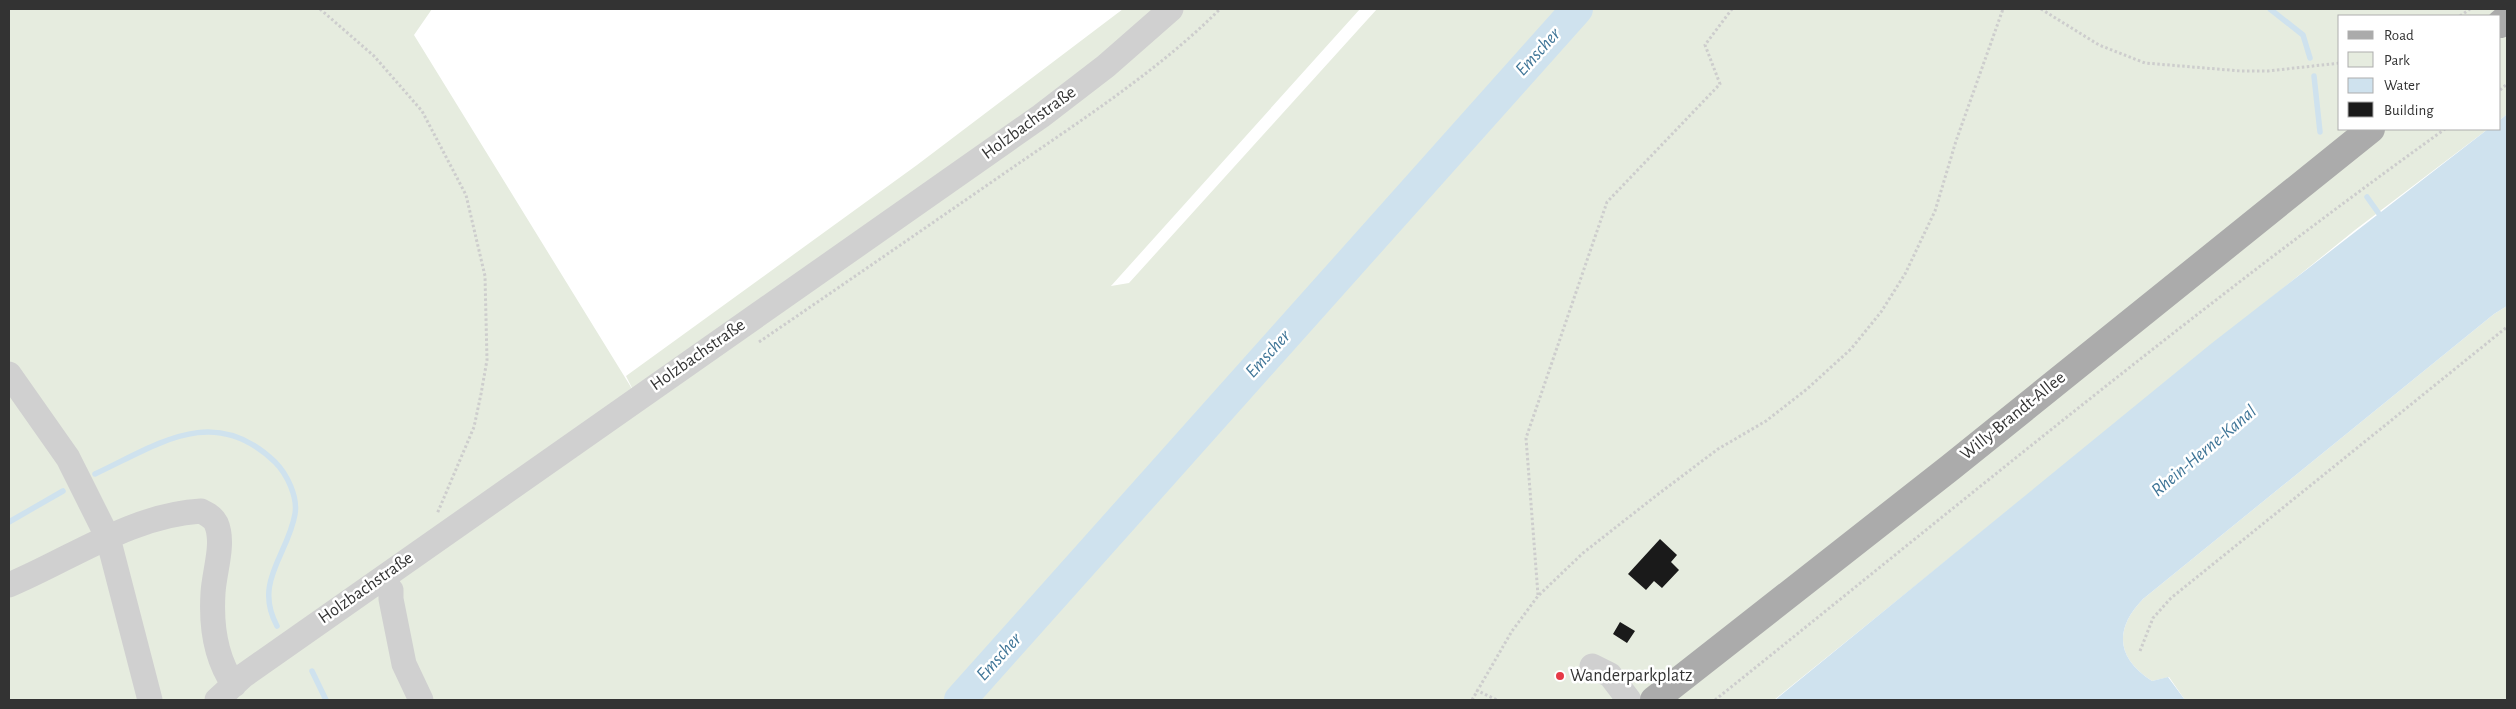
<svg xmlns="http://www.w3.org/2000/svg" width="2516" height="709" font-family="'Alegreya Sans',sans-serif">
	<rect width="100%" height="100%" fill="#fff"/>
	<!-- green -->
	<path fill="#e6ecdf" d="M 9,9 L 432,9 L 414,35 L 634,392 L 626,376 L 917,165 L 1123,9 L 1360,9 L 1111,286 L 1129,283 L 1377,9 L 2507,9 L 2507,114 L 2500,120 L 2500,16 L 2340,16 L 2340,129 L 2488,129 L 2355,230 L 1774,700 L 9,700 Z
		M 2507,306 L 2507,700 L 2185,700 L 2169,677 L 2152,681 C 2116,658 2114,629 2143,599 L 2494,314 Z"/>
	<!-- water -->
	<path fill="#cfe2ee" d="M 2507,114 L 2507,306 L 2494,314 L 2143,599 C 2114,629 2116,658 2152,681 L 2168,677 L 2185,700 L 1775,700 L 2212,343 L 2488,129 L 2500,129 L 2500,120 Z"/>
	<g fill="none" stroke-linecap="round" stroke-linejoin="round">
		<!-- stream -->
		<path stroke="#cfe2ee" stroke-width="5.5" d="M 2270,9 L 2303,35 L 2310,58
			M 2314,76 L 2320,132
			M 2367,197 L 2382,218
			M 95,474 C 159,444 214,403 275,462 C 287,474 298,497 295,514 C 288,555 253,582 277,626
			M 9,522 L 63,491
			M 312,671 L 326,700"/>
		<!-- river -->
		<path stroke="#cfe2ee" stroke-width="32" d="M 960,700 L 1577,9"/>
	</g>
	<!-- building -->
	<path fill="#1a1a1a" d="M 1660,539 L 1677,555 L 1671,562 L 1679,570 L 1662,588 L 1654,581 L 1646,590 L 1628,574 Z
		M 1620,622 L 1635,631 L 1627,643 L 1613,634 Z"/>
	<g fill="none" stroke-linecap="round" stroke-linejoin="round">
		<!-- path -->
		<path stroke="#cdcdcd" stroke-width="3" stroke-dasharray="2.5 2.5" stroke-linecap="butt" d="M 320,9 L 374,56 L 422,111 L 466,195 L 485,276 L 487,360 L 481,394 L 474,427 L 437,514
			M 2041,9 L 2099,45 L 2145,63 L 2241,71 L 2268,71 L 2340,63
			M 2460,16 L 2470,9
			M 2500,90 L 2507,84
			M 759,342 C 844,284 928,226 1012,168 C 1083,119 1159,70 1220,9
			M 1538,595 L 1526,438 L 1607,202 L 1720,84 L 1705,45 L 1732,9
			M 2140,651 L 2153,618 L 2171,598 L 2507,327
			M 1476,690 L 1497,700
			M 1472,700 L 1512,631 L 1538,596 L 1583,553 L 1657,495 L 1718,449 L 1766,421 L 1807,389 L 1851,349 L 1881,312 L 1905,274 L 1935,211 L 1956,141 L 2003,9
			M 1715,700 C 1956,507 2194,309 2445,129"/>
		<!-- minor -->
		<path stroke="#d0d0d0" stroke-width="25" d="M 9,374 L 68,458 L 108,538 L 150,700
			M 9,585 C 71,559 132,515 201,511 C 207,514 213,517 216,523 C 225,543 214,572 213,593 C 211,625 215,658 234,685
			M 391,590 L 391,599 L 404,664 L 421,700
			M 1592,666 L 1610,675 L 1629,700
			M 217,700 L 243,676 L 1041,116 L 1106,66 L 1171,9"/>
		<!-- major -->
		<path stroke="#ababab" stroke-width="28" d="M 2500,24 L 2507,18
			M 1654,700 L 1951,467 L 2371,129"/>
	</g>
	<!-- markers -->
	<circle fill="#e63946" stroke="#fff" stroke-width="2" cx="1560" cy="676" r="5"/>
	<g text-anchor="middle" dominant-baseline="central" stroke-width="5" stroke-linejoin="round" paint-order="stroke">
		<!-- street labels -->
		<g font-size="18" fill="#333" stroke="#fff">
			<text transform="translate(1029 123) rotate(-36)">Holzbachstraße</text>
			<text transform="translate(698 355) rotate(-35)">Holzbachstraße</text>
			<text transform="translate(2013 416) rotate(-39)">Willy-Brandt-Allee</text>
			<text transform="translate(366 588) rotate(-35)">Holzbachstraße</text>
		</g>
		<!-- poi labels -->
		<g font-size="18" fill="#333" stroke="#fff" text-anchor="start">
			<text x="1570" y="676">Wanderparkplatz</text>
		</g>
		<!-- water labels -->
		<g font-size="19" font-style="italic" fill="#3f7597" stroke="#fff">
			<text transform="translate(1538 52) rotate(-48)">Emscher</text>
			<text transform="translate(1268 354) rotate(-48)">Emscher</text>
			<text transform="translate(2204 451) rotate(-40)">Rhein-Herne-Kanal</text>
			<text transform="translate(999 657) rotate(-48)">Emscher</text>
		</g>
	</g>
	<!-- border -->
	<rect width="2516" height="709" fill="none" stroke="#333333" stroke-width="20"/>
	<!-- legend -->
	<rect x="2338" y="15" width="162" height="115" fill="#ffffff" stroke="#adadad"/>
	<rect x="2348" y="31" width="25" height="8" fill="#ababab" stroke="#adadad"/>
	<text x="2384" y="40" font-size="15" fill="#333333">Road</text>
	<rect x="2348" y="52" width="25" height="15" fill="#e6ecdf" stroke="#adadad"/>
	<text x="2384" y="65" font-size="15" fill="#333333">Park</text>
	<rect x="2348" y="78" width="25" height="15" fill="#cfe2ee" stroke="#adadad"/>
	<text x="2384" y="90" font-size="15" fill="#333333">Water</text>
	<rect x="2348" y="102" width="25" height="15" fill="#1a1a1a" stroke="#adadad"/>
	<text x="2384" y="115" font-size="15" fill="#333333">Building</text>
</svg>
